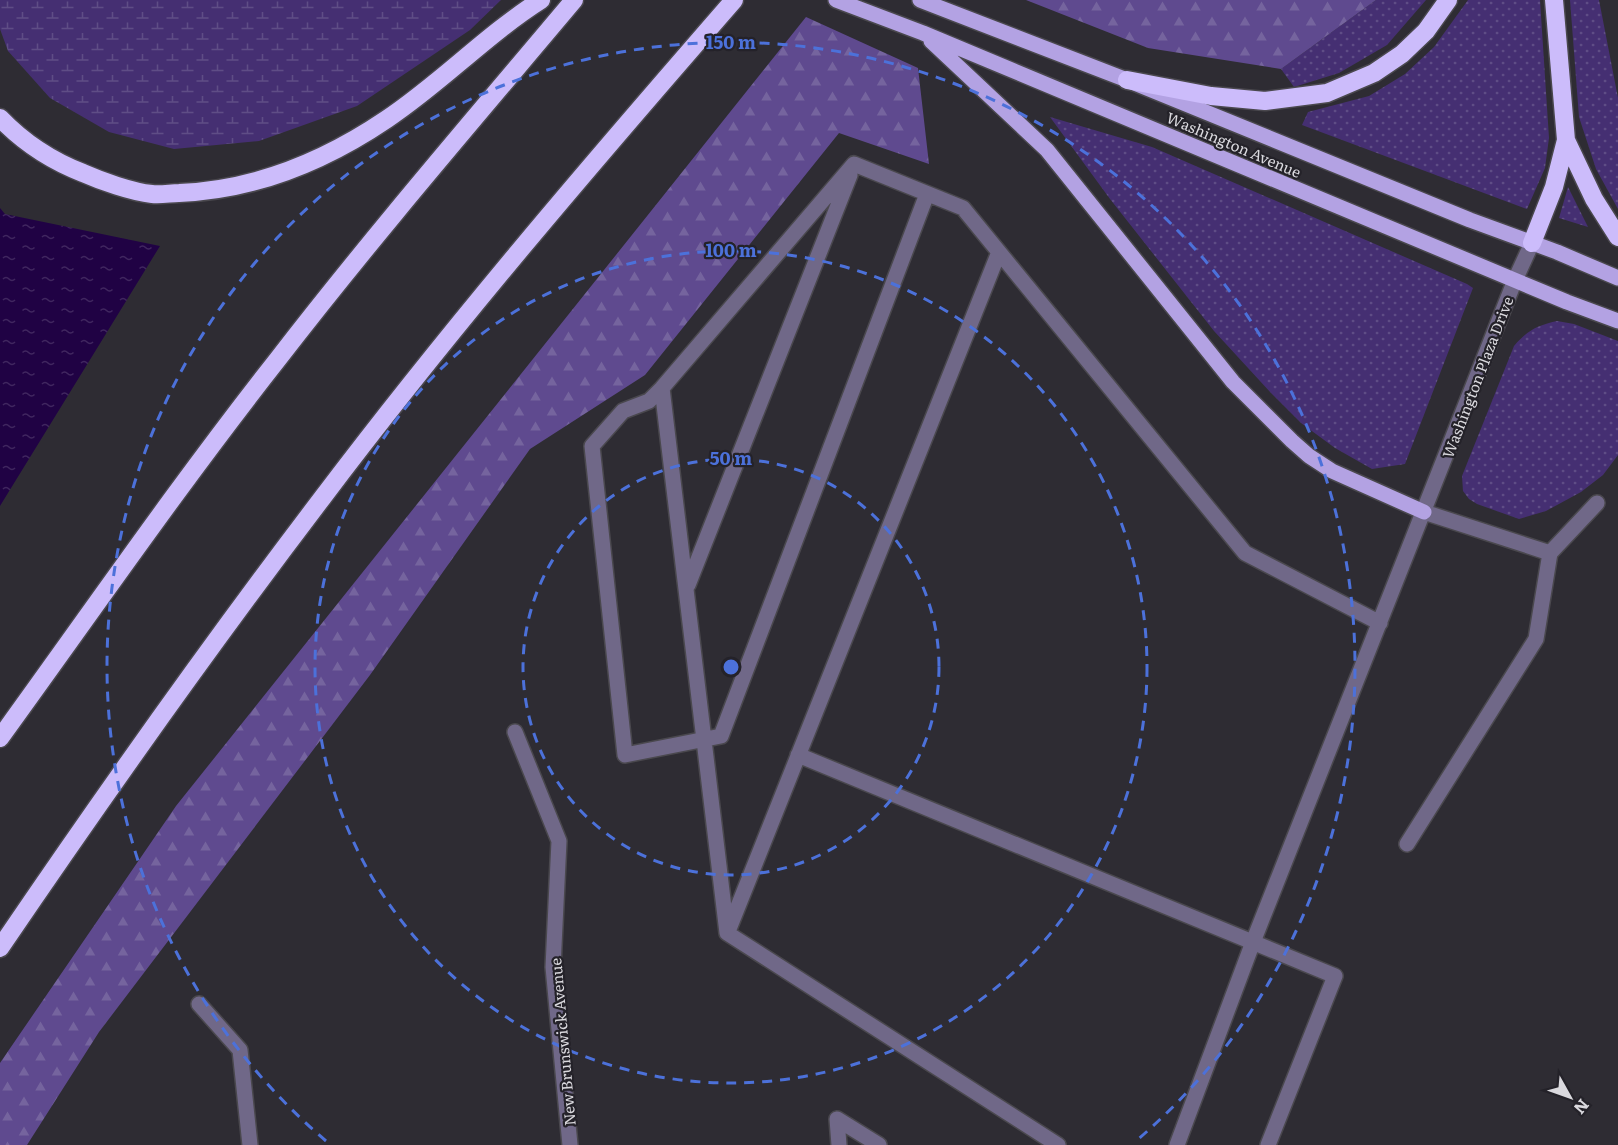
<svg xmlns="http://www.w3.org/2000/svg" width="1618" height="1145" font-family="Literata,serif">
	<defs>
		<pattern id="grass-dots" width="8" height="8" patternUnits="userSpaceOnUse" patternTransform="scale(1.5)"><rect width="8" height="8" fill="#452f72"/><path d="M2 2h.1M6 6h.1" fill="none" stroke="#5f4d86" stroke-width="1.8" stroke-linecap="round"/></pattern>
		<pattern id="forest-firs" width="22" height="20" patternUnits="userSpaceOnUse" patternTransform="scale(1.5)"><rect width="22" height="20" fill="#5f4a8f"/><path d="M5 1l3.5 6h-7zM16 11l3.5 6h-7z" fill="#75649e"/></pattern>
		<pattern id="wetland-marsh" width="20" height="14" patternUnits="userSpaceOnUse" patternTransform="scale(1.5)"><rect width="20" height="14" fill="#452f72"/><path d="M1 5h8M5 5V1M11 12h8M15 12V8" fill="none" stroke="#5f4d86"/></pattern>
		<pattern id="water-ripples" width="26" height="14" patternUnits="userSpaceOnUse" patternTransform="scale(1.5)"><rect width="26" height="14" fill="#200244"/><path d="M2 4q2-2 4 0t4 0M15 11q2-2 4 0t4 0" fill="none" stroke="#40265f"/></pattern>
	</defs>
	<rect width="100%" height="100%" fill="#2e2c33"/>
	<!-- grass -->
	<path fill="url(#grass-dots)" d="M 1376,0 L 1426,0 L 1387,45 L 1339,73 L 1294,87 L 1281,69 Z
		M 1468,0 L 1540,0 L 1549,138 L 1545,168 L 1527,209 L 1302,125 L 1308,112 L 1369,96 L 1405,74 L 1434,47 Z
		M 1570,0 L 1599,0 L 1618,98 L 1618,209 L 1596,169 L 1579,117 Z
		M 1050,117 L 1152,147 L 1467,284 L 1473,288 L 1405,464 L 1372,469 L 1335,448 L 1301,423 L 1271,393 L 1214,331 L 1110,199 Z
		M 1568,187 L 1588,227 L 1559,218 Z
		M 1557,321 L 1574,324 L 1618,341 L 1618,455 L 1603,475 L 1581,492 L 1546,511 L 1519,519 L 1477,504 L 1469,499 L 1463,491 L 1462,476 L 1514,346 C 1528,330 1536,326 1557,321 Z"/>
	<!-- forest -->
	<path fill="url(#forest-firs)" d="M 1026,0 L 1376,0 L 1281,69 L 1148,48 Z
		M 806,17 L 918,68 L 929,164 L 839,133 L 645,375 L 530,449 L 370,675 L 99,1032 L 27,1145 L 0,1145 L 0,1063 L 176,806 Z"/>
	<!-- wetland -->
	<path fill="url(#wetland-marsh)" d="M 0,0 L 501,0 L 470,30 L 357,106 L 259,141 L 174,149 L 109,132 L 50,98 L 8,51 L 0,29 Z"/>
	<!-- water -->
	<path fill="url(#water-ripples)" d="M 0,208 L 5,214 L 160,246 L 0,506 Z"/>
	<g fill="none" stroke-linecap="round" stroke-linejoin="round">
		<!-- minor casing -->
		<g stroke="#4a484e" stroke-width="18">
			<path id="minor" d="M 927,194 L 721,736 L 625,755 L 592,446 L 623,411 L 649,401 L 662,388 L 854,164 L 963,208 L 1245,553 L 1380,623
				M 662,388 L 727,933 L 1058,1145
				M 1424,512 L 1550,553
				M 688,585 L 850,175
				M 515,732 L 559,841 L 553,967 L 570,1145
				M 798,755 L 1335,976 L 1268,1145
				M 1407,844 L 1536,639 L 1550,553 L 1597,503
				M 729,929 L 999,252
				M 199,1004 L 240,1050 L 250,1145
				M 839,1145 L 837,1119 L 879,1145
				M 1177,1145 L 1253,942 L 1515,280 L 1532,243"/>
		</g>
		<!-- major casing -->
		<g stroke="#4a484e" stroke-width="18">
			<path id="major" d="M 836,0 L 923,33 L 1567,302 L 1618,321
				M 920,0 L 1127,80 L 1470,220 L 1557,252 L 1618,278
				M 931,41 L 1047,150 L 1233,382 L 1292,441 L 1309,456 L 1332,471 L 1424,512"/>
		</g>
		<!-- highway casing -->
		<g stroke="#4a484e" stroke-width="21">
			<path id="highway" d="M 1127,80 L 1211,96 L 1265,101 L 1327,93 L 1374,73 L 1402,54 L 1426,31 L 1448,0
				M 0,118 C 23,142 52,161 83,173 C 101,181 132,192 152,194 C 161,195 171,193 179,193 C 254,190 325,161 387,119 C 441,83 486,35 541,0
				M 1566,140 L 1594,199 L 1618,237
				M 1532,243 L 1554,187 L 1566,140 L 1554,0
				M 0,738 C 92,611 181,482 278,359 C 373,236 474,119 574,0
				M 0,948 C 104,795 211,644 323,497 C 453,325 593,162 734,0"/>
		</g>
		<!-- minor -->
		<use href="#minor" stroke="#706888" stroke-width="15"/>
		<!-- major -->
		<use href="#major" stroke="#b3a2e3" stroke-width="15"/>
		<!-- highway -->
		<use href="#highway" stroke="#ccbcfb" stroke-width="18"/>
	</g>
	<!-- distance rings -->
	<g fill="none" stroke="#4c71da" stroke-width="3" stroke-dasharray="10 8">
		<circle cx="731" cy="667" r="208"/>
		<circle cx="731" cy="667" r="416"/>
		<path d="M326 1141A624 624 0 1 1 1136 1141"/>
	</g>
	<g text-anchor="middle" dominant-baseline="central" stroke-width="4.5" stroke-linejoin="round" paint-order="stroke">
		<!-- street labels -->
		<g font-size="15" fill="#dad9de" stroke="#242229">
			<text transform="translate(1234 144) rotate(23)">Washington Avenue</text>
			<text transform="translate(1477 377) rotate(-69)">Washington Plaza Drive</text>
			<text transform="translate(562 1042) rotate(-95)">New Brunswick Avenue</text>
		</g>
	</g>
	<circle cx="731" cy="667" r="9" fill="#4c71da" stroke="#242229" stroke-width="3"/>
	<g font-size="18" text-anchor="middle" font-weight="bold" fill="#4c71da" stroke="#242229" stroke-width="4.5" stroke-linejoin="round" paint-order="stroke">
		<text x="731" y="49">150 m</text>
		<text x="731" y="257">100 m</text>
		<text x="731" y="465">50 m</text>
	</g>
	<!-- north arrow -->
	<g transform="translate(1570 1097) rotate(130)" stroke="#242229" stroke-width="4.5" paint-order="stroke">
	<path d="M0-4.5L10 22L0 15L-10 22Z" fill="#dad9de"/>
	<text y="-9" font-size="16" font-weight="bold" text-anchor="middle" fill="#dad9de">N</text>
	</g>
</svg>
